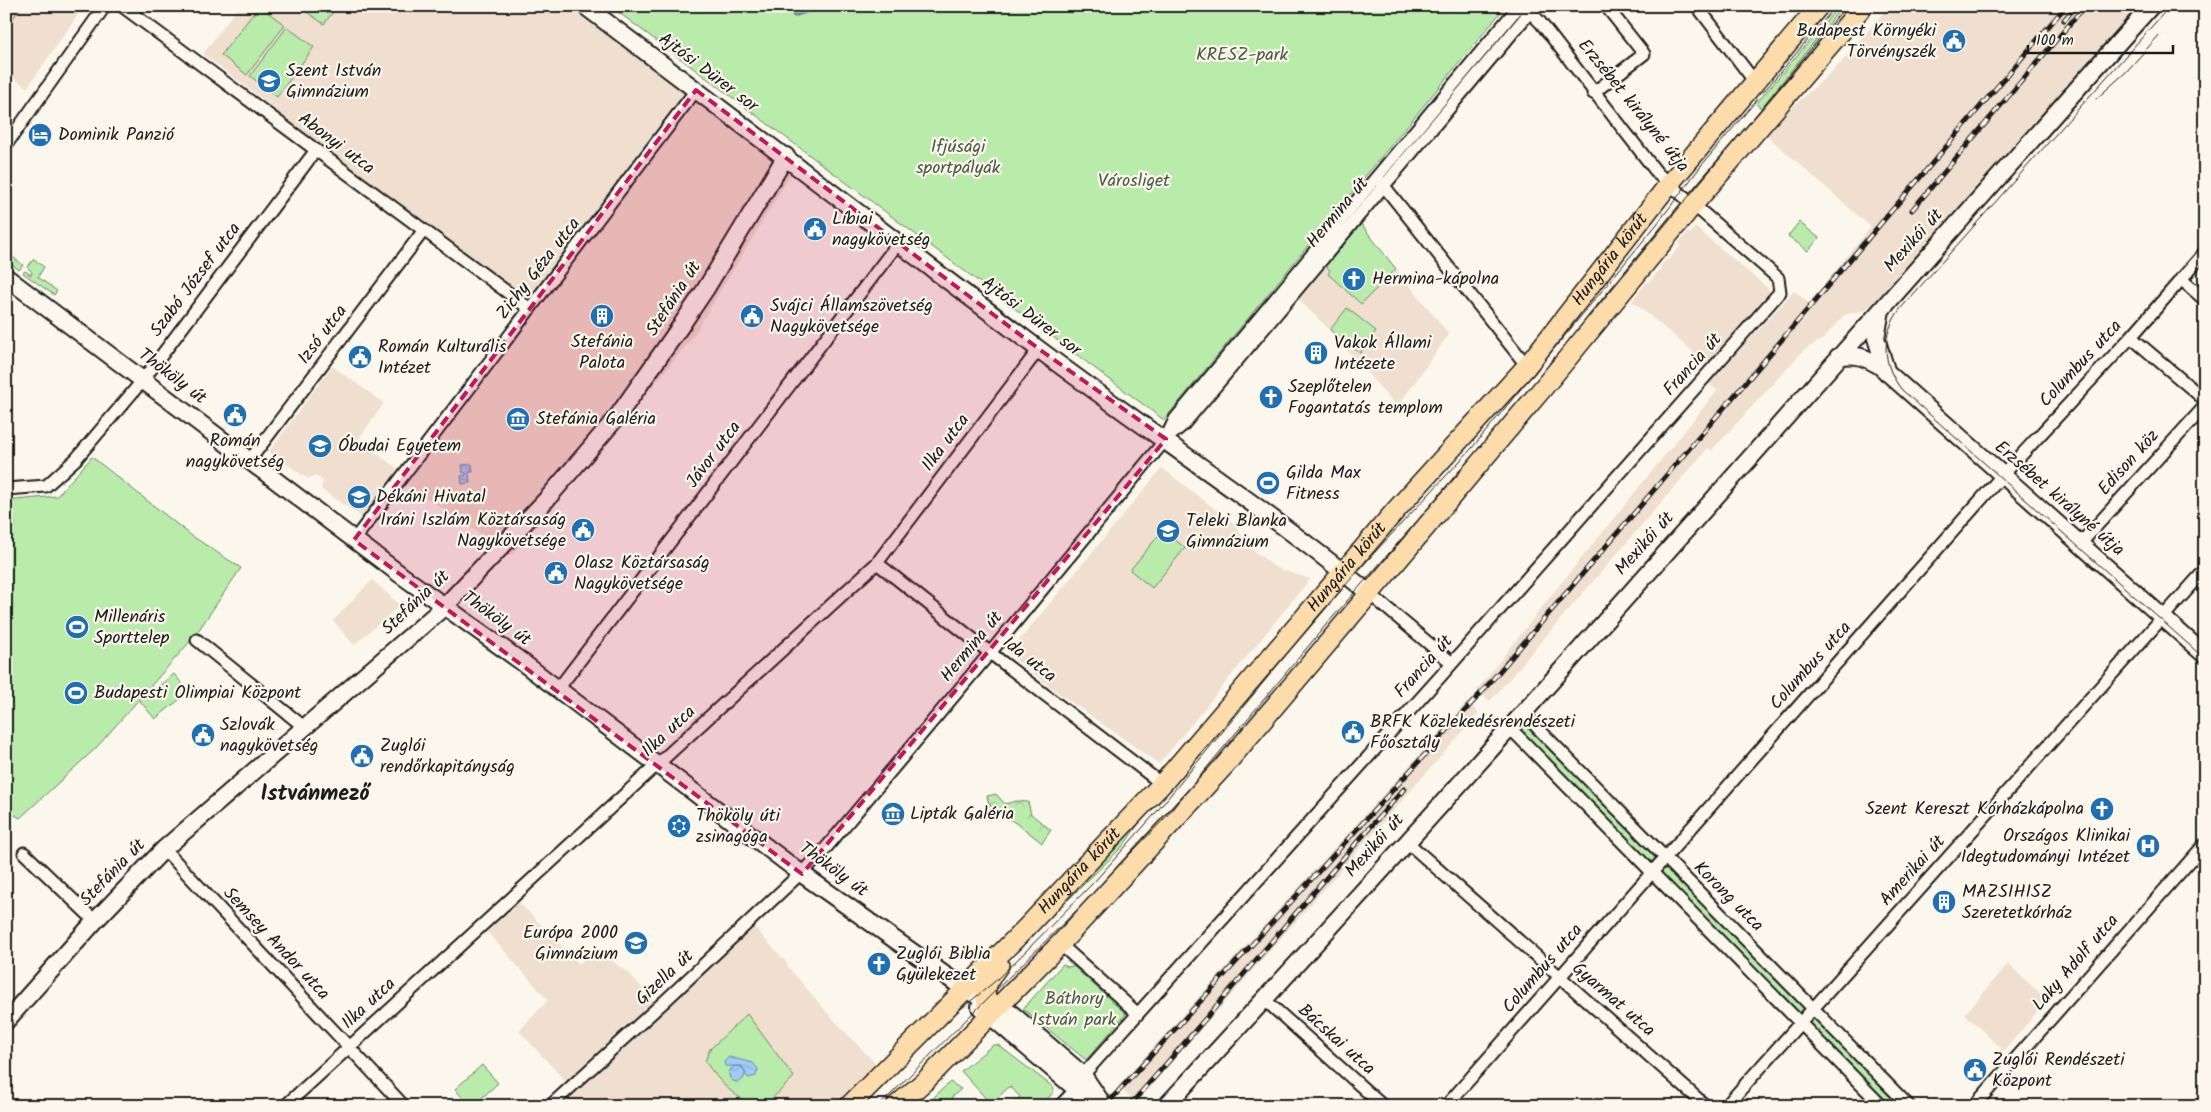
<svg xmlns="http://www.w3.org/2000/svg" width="2211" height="1112" font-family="Kalam,sans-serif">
	<defs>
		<pattern id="forest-crowns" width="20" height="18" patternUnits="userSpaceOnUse" patternTransform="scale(1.25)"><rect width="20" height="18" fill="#b9ebab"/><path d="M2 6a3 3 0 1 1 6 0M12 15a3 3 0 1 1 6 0" fill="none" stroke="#9ec993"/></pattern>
		<pattern id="water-waves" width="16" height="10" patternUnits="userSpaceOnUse" patternTransform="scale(1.25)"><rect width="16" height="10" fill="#a0ccfa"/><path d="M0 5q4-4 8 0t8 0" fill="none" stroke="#89afd6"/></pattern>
	</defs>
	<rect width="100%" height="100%" fill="#fbf7ec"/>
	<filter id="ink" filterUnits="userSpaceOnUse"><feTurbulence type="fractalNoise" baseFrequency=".02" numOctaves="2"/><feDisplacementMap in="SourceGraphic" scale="10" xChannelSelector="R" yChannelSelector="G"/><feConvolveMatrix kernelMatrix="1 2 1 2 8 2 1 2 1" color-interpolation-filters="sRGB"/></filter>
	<g filter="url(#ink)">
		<!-- built -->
		<path fill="#f0dfce" d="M 6,6 L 84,6 L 27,88 L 6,72 Z
			M 239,6 L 573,6 L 793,171 L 690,341 L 512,555 L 404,483 L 537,309 L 274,114 L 277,110 L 203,54 Z
			M 1889,6 L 2139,6 L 1997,173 L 1879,301 L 1864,310 L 1844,315 L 1823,339 L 1804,350 L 1712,450 L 1708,448 L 1490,701 L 1477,690 L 1550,597 L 1717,391 L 1709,383 L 1794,291 L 1809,303 L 1871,227 L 1764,133 L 1840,64 Z
			M 1695,227 L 1772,292 L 1708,364 L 1632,301 L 1647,282 L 1648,283 L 1661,269 L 1660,267 L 1666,259 L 1668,260 L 1681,245 L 1679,243 L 1688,232 L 1690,234 Z
			M 1326,266 L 1331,270 L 1328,273 L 1361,304 L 1396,269 L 1449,334 L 1397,407 L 1324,324 L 1298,299 Z
			M 332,366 L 384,403 L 358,440 L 398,469 L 363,518 L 321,489 L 323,481 L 315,475 L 308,479 L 269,452 Z
			M 1162,468 L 1233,523 L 1251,548 L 1276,568 L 1310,579 L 1159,764 L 1060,694 L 1008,654 Z
			M 372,580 L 400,605 L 354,645 L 333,621 Z
			M 1467,702 L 1479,713 L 1136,1103 L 1118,1086 Z
			M 514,897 L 579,964 L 595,948 L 631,975 L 662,1012 L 754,927 L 786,962 L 789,968 L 831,1017 L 878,1066 L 836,1106 L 555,1106 L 573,1089 L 519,1031 L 548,1000 L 483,927 Z
			M 2008,964 L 2047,1000 L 2004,1051 L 1965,1014 Z"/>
		<!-- green -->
		<path fill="#b9ebab" stroke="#6a8464" d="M 6,6 L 22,6 L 6,28 Z
			M 259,6 L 285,25 L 247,75 L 221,55 Z
			M 307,6 L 337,6 L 324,24 L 304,10 Z
			M 610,6 L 1506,6 L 1164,420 Z
			M 1839,6 L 1843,6 L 1761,108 L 1756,104 Z
			M 287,27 L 314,47 L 277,97 L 250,76 Z
			M 1799,222 L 1819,238 L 1808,251 L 1788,236 Z
			M 1361,224 L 1396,269 L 1361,304 L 1328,274 L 1330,270 L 1326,266 Z
			M 6,252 L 23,265 L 19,270 L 6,260 Z
			M 34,259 L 44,267 L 38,277 L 57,291 L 54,295 L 23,273 L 25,271 L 31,275 L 32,272 L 27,267 Z
			M 1347,308 L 1376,331 L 1360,353 L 1330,330 Z
			M 92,457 L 192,536 L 241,568 L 194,637 L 96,748 L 20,818 L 6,810 L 6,501 L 57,496 Z
			M 1163,530 L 1185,548 L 1152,588 L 1130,570 Z
			M 174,674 L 189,692 L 155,719 L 140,701 Z
			M 1527,722 L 1904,1106 L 1887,1106 L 1517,732 Z
			M 1151,807 L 1153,808 L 1142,819 L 1123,846 L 1068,900 L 1086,872 Z
			M 1063,964 L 1067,967 L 1073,966 L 1126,1014 L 1086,1060 L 1023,1009 Z
			M 747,1014 L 794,1077 C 785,1085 777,1095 768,1102 C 744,1112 717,1079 705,1061 L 710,1049 Z
			M 993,1045 L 998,1045 L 1053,1087 L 1054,1091 L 1042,1106 L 1010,1106 L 1020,1097 L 1010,1086 L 991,1104 L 961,1071 Z
			M 482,1065 L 498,1083 L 473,1106 L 470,1106 L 455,1089 Z
			M 950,1082 L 961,1089 L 951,1098 L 958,1106 L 935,1106 L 934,1097 Z"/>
		<!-- forest -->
		<path fill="url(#forest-crowns)" stroke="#6a8464" d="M 996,794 L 1005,804 L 1016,801 L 1028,802 L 1031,814 L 1051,830 L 1042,843 L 1027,831 L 989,805 L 987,796 Z"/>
		<!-- water -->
		<path fill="url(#water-waves)" stroke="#6b86a1" d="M 472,464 L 473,472 L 469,472 L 470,483 L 462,484 L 461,476 L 466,475 L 466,473 L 463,473 L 462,465 Z
			M 729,1057 L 753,1063 L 758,1069 L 756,1076 L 748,1078 L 742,1066 L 725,1066 L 724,1062 Z
			M729 1074a8 8 0 1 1 16 0a8 8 0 1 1-16 0Z"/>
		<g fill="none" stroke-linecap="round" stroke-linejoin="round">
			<!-- stream -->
			<path stroke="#6b86a1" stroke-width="3" d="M 788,6 L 794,16 L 809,11"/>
			<!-- street casing -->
			<g stroke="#1c1c1c" stroke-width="15">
				<path id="street" d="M 122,6 L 530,309
					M 1697,6 L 1755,82
					M 1593,93 L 1644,54 L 1606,6
					M 6,145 L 105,6
					M 1380,181 L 1527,366
					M 2181,279 L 2205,300
					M 2131,337 L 2205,400
					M 1166,438 L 1175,419 L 1519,6
					M 249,461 L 424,230
					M 6,489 L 46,486 L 76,459 L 143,380 L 316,150
					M 354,540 L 696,90
					M 2080,544 L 2205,406
					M 877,563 L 998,659 L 1162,784
					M 1370,594 L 1452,663
					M 197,640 L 304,727
					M 558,689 L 899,242
					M 1522,712 L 1909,1106
					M 1509,727 L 1882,1106
					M 1406,841 L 1706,1106
					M 164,849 L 404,1106
					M 24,853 L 95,921
					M 1060,944 L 1137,1013
					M 1265,1000 L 1383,1106
					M 1083,1075 L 1439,678 L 1780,292 L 1778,278 L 1658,174 L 1540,22 L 1530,12 L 1517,6
					M 285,1106 L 877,563 L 1039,349
					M 550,1106 L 667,999 L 820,855 L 990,653 L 1166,439 L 1183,425 L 1535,6
					M 1060,1106 L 1076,1089
					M 1446,1106 L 2000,478 L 2131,337 L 2205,252
					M 1726,1106 L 2205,570
					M 1974,1106 L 2205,844"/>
			</g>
			<!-- secondary casing -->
			<g stroke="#1c1c1c" stroke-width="20">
				<path id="secondary" d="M 585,6 C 736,119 886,235 1037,348 C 1147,431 1263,506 1370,594
					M 6,277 L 401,575 L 522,662 L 802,874 L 966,990 L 1012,1014 L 1083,1075 L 1104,1106
					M 1881,310 L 1876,338 L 1887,373
					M 1838,357 C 1855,353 1865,357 1880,366 L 2205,655
					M 980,1007 L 1076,1089 L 1101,1106
					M 6,1021 L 95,921 L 164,849 L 445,606 L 547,499 L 617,417 L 678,330 L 705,290 L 786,156
					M 1166,1106 C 1501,745 1823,373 2151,6"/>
			</g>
			<!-- primary casing -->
			<g stroke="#1c1c1c" stroke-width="22">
				<g id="primary">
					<path d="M 990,1015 C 982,992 984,985 999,965"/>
					<path id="s1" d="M 849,1106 L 1026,928 L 1162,784 L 1396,510 L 1527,366 L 1669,184 L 1819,6"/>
					<path d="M 896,1106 L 926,1080 L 1060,944 L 1225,765 L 1543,388 L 1693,205 L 1863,6"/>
				</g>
			</g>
			<!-- street -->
			<use href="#street" stroke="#fbf7ec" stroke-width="11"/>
			<!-- secondary -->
			<use href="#secondary" stroke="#fbf7ec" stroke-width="16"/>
			<!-- primary -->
			<use href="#primary" stroke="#fcdcab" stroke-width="19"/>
			<!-- tram -->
			<path stroke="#1c1c1c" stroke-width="1" d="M 2170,6 L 1901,308 C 1881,334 1881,364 1902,390 L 2205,659
				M 2096,99 L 2126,72 L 2161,33
				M 1589,317 L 1846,6
				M 1100,885 L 1164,819 L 1326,625 L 1461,471
				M 863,1106 L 957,1012 L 993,983 L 1023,954 L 1094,882 L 1153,816 L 1319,615 L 1375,552 L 1472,448 L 1657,224 L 1701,166 L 1836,6
				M 879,1106 L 1087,900"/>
			<!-- rail casing -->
			<g stroke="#1c1c1c" stroke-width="5">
				<path id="rail" d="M 2064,20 L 2076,6
					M 1912,210 L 2085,6
					M 1105,1106 L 1481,693 L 2066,6
					M 1129,1106 C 1222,1002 1311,893 1404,789"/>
			</g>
			<!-- rail -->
			<use href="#rail" stroke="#fbf7ec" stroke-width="3" stroke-dasharray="9" stroke-linecap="butt"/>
		</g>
	</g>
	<!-- marked area -->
	<path fill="#c2185b" fill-opacity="0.2" stroke="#c2185b" stroke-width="4" stroke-dasharray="10 6" stroke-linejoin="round" d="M 696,90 L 1039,349 L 1166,439 L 802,874 L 354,540 Z"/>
	<!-- icons -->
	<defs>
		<g id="civic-disc" transform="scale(1.25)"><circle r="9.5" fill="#1f6fb2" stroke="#fbf7ec"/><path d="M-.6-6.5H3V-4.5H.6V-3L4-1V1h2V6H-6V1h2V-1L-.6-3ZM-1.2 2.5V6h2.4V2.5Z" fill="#fff"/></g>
		<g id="school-disc" transform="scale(1.25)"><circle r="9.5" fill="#1f6fb2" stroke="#fbf7ec"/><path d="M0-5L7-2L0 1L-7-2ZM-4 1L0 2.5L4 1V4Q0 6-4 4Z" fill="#fff"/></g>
		<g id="hotel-disc" transform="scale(1.25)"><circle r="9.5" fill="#1f6fb2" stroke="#fbf7ec"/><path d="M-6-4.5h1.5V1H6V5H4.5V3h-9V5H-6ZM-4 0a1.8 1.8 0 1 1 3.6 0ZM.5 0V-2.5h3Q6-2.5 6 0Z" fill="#fff"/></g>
		<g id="church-disc" transform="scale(1.25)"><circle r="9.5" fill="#1f6fb2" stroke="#fbf7ec"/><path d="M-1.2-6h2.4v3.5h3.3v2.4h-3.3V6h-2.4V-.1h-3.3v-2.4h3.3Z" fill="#fff"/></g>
		<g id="building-disc" transform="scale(1.25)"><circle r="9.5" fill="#1f6fb2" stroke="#fbf7ec"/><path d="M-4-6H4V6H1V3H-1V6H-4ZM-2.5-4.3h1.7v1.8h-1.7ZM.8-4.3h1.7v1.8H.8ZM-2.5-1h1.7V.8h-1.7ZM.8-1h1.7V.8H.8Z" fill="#fff"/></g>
		<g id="museum-disc" transform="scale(1.25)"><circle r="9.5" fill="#1f6fb2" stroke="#fbf7ec"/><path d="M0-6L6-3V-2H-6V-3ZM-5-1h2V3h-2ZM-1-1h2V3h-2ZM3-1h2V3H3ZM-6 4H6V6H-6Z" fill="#fff"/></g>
		<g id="university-disc" transform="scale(1.25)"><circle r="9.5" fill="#1f6fb2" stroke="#fbf7ec"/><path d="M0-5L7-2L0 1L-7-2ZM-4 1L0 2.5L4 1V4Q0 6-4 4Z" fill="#fff"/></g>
		<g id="stadium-disc" transform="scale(1.25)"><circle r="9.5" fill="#1f6fb2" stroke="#fbf7ec"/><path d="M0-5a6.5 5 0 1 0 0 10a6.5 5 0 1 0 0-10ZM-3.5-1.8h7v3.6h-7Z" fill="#fff"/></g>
		<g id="synagogue-disc" transform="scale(1.25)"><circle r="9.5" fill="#1f6fb2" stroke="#fbf7ec"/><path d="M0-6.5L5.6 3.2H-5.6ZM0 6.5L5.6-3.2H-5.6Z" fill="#fff"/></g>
		<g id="hospital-disc" transform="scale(1.25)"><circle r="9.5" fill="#1f6fb2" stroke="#fbf7ec"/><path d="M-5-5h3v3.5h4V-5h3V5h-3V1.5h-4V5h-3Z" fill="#fff"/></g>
	</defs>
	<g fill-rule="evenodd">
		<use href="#civic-disc" x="1954" y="41"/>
		<use href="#school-disc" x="269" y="81"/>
		<use href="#hotel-disc" x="40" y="135"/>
		<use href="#civic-disc" x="815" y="229"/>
		<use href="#church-disc" x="1354" y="279"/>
		<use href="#building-disc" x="602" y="316"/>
		<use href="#civic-disc" x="752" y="316"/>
		<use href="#building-disc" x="1316" y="353"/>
		<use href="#civic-disc" x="360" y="357"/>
		<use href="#church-disc" x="1271" y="397"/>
		<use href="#civic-disc" x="235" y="415"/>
		<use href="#museum-disc" x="518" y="419"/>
		<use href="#university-disc" x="320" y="446"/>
		<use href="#stadium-disc" x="1268" y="483"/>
		<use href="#university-disc" x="359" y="497"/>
		<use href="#civic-disc" x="583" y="530"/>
		<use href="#school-disc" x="1168" y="531"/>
		<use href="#civic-disc" x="556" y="573"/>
		<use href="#stadium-disc" x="77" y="627"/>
		<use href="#stadium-disc" x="76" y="693"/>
		<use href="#civic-disc" x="1353" y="732"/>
		<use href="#civic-disc" x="203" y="735"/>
		<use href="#civic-disc" x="362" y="756"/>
		<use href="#church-disc" x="2102" y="809"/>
		<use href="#museum-disc" x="893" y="814"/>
		<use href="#synagogue-disc" x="679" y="826"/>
		<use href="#hospital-disc" x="2148" y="846"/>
		<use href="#building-disc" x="1944" y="902"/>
		<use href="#school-disc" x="636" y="943"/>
		<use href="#church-disc" x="879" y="964"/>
		<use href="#civic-disc" x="1975" y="1070"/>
	</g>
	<g text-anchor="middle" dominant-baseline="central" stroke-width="4.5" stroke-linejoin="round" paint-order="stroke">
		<!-- poi labels -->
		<g font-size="18" fill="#1c1c1c" stroke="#fbf7ec" text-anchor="start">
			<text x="1936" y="31" text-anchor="end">Budapest Környéki<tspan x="1936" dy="21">Törvényszék</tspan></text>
			<text x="286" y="71">Szent István<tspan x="286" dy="21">Gimnázium</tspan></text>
			<text x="58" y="135">Dominik Panzió</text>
			<text x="832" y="219">Líbiai<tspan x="832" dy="21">nagykövetség</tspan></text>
			<text x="1372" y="279">Hermina-kápolna</text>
			<text x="770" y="306">Svájci Államszövetség<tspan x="770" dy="21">Nagykövetsége</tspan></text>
			<text x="602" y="342" text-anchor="middle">Stefánia<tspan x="602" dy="21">Palota</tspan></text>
			<text x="1334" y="343">Vakok Állami<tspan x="1334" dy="21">Intézete</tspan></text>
			<text x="378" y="347">Román Kulturális<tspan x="378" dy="21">Intézet</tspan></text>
			<text x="1288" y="387">Szeplőtelen<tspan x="1288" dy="21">Fogantatás templom</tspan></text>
			<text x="536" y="419">Stefánia Galéria</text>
			<text x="235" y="441" text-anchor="middle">Román<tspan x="235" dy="21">nagykövetség</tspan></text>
			<text x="338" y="446">Óbudai Egyetem</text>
			<text x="1286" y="473">Gilda Max<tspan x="1286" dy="21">Fitness</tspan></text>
			<text x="376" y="497">Dékáni Hivatal</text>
			<text x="566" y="520" text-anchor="end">Iráni Iszlám Köztársaság<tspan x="566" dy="21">Nagykövetsége</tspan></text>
			<text x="1186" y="521">Teleki Blanka<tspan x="1186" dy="21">Gimnázium</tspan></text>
			<text x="574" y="563">Olasz Köztársaság<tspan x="574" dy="21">Nagykövetsége</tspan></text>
			<text x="94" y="617">Millenáris<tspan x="94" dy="21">Sporttelep</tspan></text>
			<text x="94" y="693">Budapesti Olimpiai Központ</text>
			<text x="1370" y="722">BRFK Közlekedésrendészeti<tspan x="1370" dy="21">Főosztály</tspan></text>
			<text x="220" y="725">Szlovák<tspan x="220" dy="21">nagykövetség</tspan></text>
			<text x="380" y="746">Zuglói<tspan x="380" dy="21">rendőrkapitányság</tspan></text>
			<text x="2084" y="809" text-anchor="end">Szent Kereszt Kórházkápolna</text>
			<text x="910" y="814">Lipták Galéria</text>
			<text x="696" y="816">Thököly úti<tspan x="696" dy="21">zsinagóga</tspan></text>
			<text x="2130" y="836" text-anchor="end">Országos Klinikai<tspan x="2130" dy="21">Idegtudományi Intézet</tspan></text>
			<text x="1962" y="892">MAZSIHISZ<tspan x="1962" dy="21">Szeretetkórház</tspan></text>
			<text x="618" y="933" text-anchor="end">Európa 2000<tspan x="618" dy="21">Gimnázium</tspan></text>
			<text x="896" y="954">Zuglói Biblia<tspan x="896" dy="21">Gyülekezet</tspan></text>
			<text x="1992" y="1060">Zuglói Rendészeti<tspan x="1992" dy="21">Központ</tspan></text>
		</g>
		<!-- park labels -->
		<g font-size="18" fill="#4b5a47" stroke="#fbf7ec">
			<text x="1242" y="55">KRESZ-park</text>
			<text x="958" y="147">Ifjúsági<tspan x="958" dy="21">sportpályák</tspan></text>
			<text x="1134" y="181">Városliget</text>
			<text x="1074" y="999">Báthory<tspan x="1074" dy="21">István park</tspan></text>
		</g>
		<!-- street labels -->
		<g font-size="18" fill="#1c1c1c" stroke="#fbf7ec">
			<text transform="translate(708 73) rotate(37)">Ajtósi Dürer sor</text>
			<text transform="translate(1633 106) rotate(51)">Erzsébet királyné útja</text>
			<text transform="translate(336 144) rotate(37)">Abonyi utca</text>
			<text transform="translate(1338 213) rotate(-50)">Hermina út</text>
			<text transform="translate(1914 241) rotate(-48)">Mexikói út</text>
			<text stroke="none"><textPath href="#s1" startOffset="1139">Hungária körút</textPath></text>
			<text transform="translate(539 269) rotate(-52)">Zichy Géza utca</text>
			<text transform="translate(196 280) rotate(-53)">Szabó József utca</text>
			<text transform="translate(674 299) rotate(-57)">Stefánia út</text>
			<text transform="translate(1031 317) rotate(37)">Ajtósi Dürer sor</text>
			<text transform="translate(323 335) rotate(-53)">Izsó utca</text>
			<text transform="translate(2081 364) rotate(-47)">Columbus utca</text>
			<text transform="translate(1693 365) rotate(-48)">Francia út</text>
			<text transform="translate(172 377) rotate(37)">Thököly út</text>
			<text transform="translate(946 443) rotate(-53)">Ilka utca</text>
			<text transform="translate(714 455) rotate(-53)">Jávor utca</text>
			<text transform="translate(2129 463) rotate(-48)">Edison köz</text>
			<text transform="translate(2059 499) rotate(41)">Erzsébet királyné útja</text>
			<text transform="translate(1645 544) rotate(-48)">Mexikói út</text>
			<text stroke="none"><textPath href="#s1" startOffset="734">Hungária körút</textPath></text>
			<text transform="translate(416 603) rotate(-43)">Stefánia út</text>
			<text transform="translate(496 619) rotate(36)">Thököly út</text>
			<text transform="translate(972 647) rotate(-50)">Hermina út</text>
			<text transform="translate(1029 660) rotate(38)">Ida utca</text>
			<text transform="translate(1811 666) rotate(-48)">Columbus utca</text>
			<text transform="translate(1424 667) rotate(-48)">Francia út</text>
			<text transform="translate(669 732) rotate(-43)">Ilka utca</text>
			<text transform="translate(1375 846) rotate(-48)">Mexikói út</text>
			<text transform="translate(833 870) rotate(36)">Thököly út</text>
			<text transform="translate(1913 871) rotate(-48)">Amerikai út</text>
			<text stroke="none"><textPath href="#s1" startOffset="329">Hungária körút</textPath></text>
			<text transform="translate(113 873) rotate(-46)">Stefánia út</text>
			<text transform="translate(1728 897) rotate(45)">Korong utca</text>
			<text transform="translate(276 944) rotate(47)">Semsey Andor utca</text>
			<text transform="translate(2076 963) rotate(-49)">Laky Adolf utca</text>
			<text transform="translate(1543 969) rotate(-49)">Columbus utca</text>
			<text transform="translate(665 978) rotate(-43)">Gizella út</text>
			<text transform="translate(1613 1000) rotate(41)">Gyarmat utca</text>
			<text transform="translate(369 1004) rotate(-43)">Ilka utca</text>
			<text transform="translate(1336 1040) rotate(42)">Bácskai utca</text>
		</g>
		<!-- district labels -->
		<g font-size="22" font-weight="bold" fill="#1c1c1c" stroke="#fbf7ec">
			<text x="315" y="794">Istvánmező</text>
		</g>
	</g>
	<!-- margin -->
	<rect width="2211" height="1112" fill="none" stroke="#fbf7ec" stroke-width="25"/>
	<rect x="12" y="12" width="2186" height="1087" fill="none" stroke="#1c1c1c" stroke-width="2" filter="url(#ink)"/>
	<!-- scale -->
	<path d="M2028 45v8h145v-8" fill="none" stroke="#1c1c1c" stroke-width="2.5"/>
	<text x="2036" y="45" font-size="15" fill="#1c1c1c" stroke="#fbf7ec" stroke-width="4" paint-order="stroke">100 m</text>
</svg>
